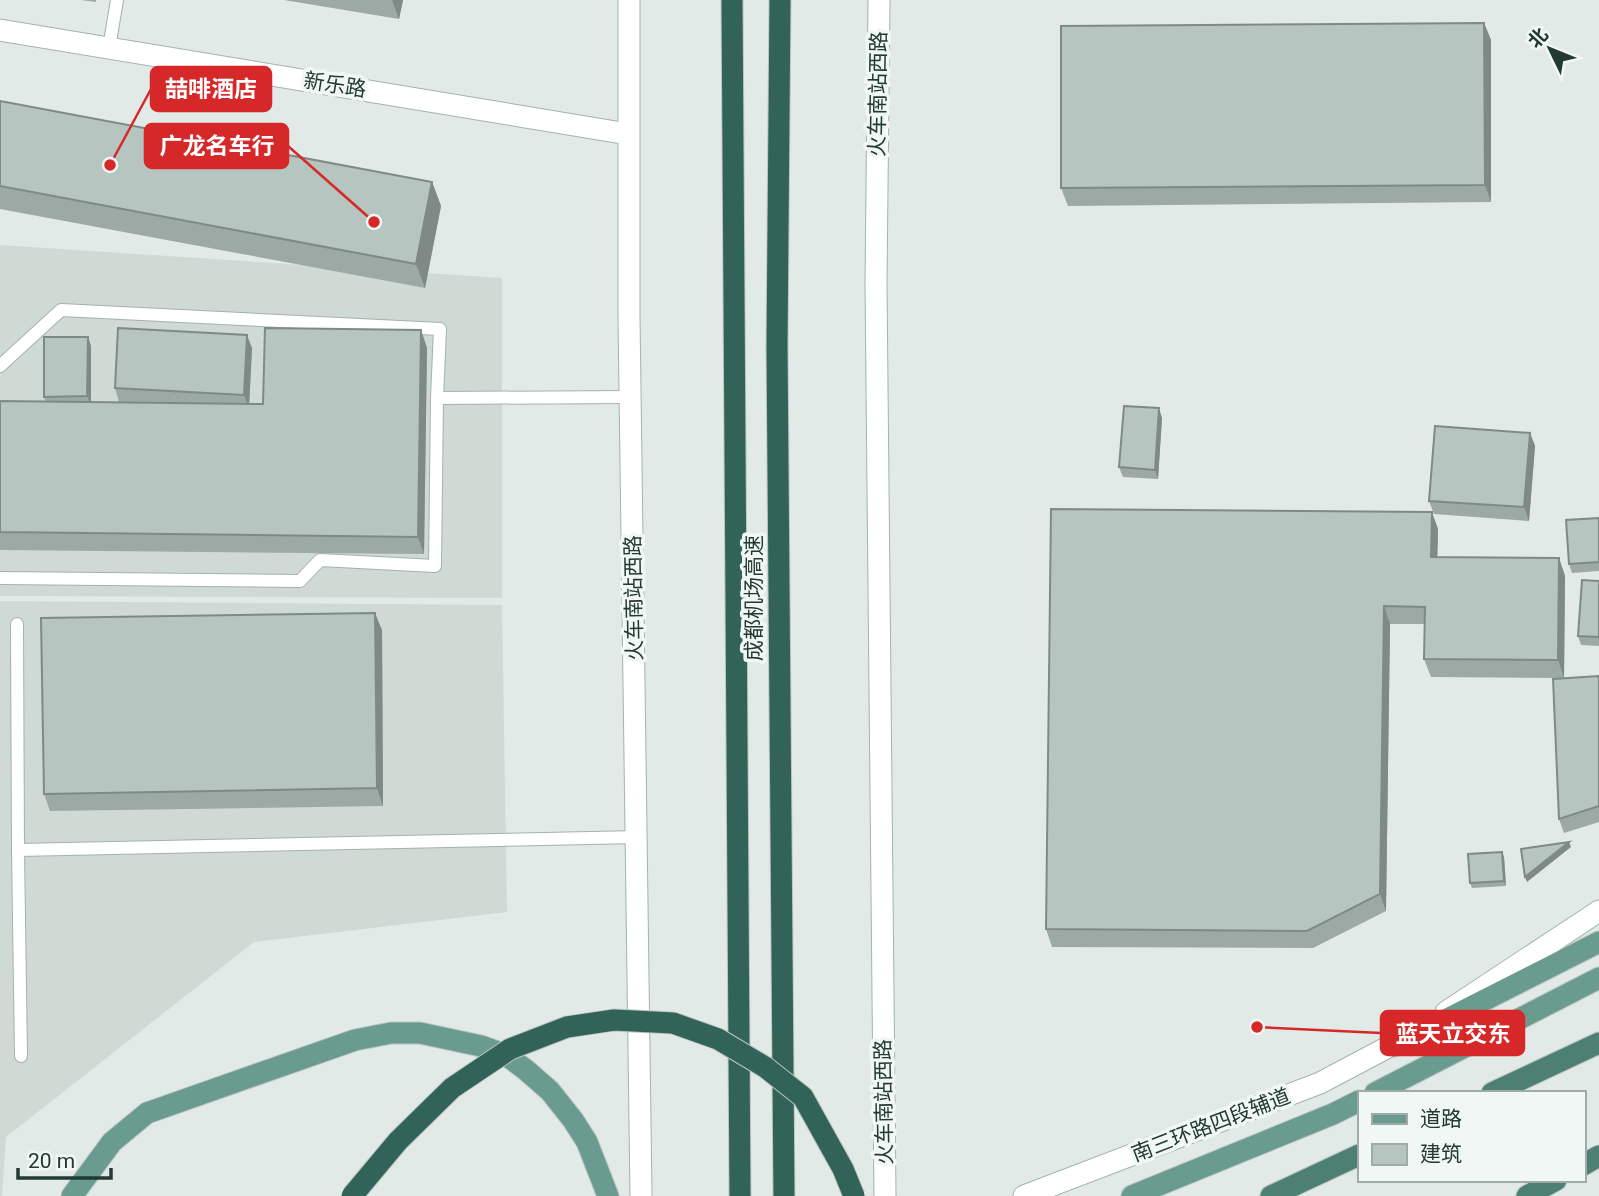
<svg xmlns="http://www.w3.org/2000/svg" width="1599" height="1196" font-family="Roboto,'Noto Sans SC',sans-serif">
	<rect width="100%" height="100%" fill="#e1eae6"/>
	<!-- built -->
	<path fill="#cfdad5" d="M 0,245 L 502,278 L 502,598 L 0,596 Z
		M 0,601 L 502,605 L 507,912 L 254,942 L 6,1137 L 2,1196 L 0,1196 Z"/>
	<g fill="none" stroke-linecap="round" stroke-linejoin="round">
		<!-- service casing -->
		<g stroke="#a4b2ad" stroke-width="14">
			<path id="service" d="M 109,48 L 117,0
				M 0,366 L 61,310 L 440,329 L 437,398 L 435,566 L 320,560 L 300,581 L 0,578
				M 437,398 L 631,397
				M 17,624 L 18,850
				M 21,1056 L 18,850 L 638,837"/>
		</g>
		<!-- tertiary casing -->
		<g stroke="#a4b2ad" stroke-width="23">
			<path id="tertiary" d="M 0,30 L 628,134"/>
		</g>
		<!-- secondary casing -->
		<g stroke="#a1b5ad" stroke-width="23">
			<path id="secondary" d="M 629,0 L 629,317 L 641,1196
				M 879,0 L 876,283 L 885,1196
				M 1446,1012 L 1599,911
				M 1024,1196 L 1320,1083 L 1407,1037"/>
		</g>
		<!-- primary casing -->
		<g stroke="#bdc4c2" stroke-width="23">
			<path id="primary" d="M 1394,1046 L 1599,942
				M 1375,1093 L 1599,978
				M 72,1196 L 112,1142 L 147,1113 L 355,1040 L 391,1033 L 420,1033 L 481,1046 L 506,1055 L 526,1070 L 550,1091 L 573,1120 L 587,1142 L 608,1196
				M 1132,1196 L 1333,1114 L 1359,1101"/>
		</g>
		<!-- trunk casing -->
		<g stroke="#bdc4c2" stroke-width="23">
			<path id="trunk" d="M 1492,1093 L 1599,1043
				M 1583,1165 L 1599,1156
				M 1271,1196 L 1359,1155
				M 1527,1196 L 1556,1180"/>
		</g>
		<!-- motorway casing -->
		<g stroke="#bdc4c2" stroke-width="23">
			<path id="motorway" d="M 732,0 L 740,1196
				M 780,0 L 777,346 L 784,1196"/>
		</g>
		<!-- service -->
		<use href="#service" stroke="#fff" stroke-width="12"/>
		<!-- tertiary -->
		<use href="#tertiary" stroke="#fff" stroke-width="21"/>
		<!-- secondary -->
		<use href="#secondary" stroke="#fff" stroke-width="21"/>
		<!-- primary -->
		<use href="#primary" stroke="#699c8e" stroke-width="21"/>
		<!-- trunk -->
		<use href="#trunk" stroke="#4d8073" stroke-width="21"/>
		<!-- motorway -->
		<use href="#motorway" stroke="#316358" stroke-width="21"/>
		<!-- motorway-bridge casing -->
		<g stroke="#bdc4c2" stroke-width="23" stroke-linecap="butt">
			<path id="motorway-bridge" d="M 352,1196 L 398,1141 L 452,1088 L 510,1049 L 567,1027 L 614,1020 L 673,1023 L 718,1039 L 765,1067 L 803,1097 L 843,1169 L 854,1196"/>
		</g>
		<!-- motorway-bridge -->
		<use href="#motorway-bridge" stroke="#316358" stroke-width="21"/>
	</g>
	<!-- wall -->
	<path fill="#9da9a4" d="M 81,0 L 96,0 L 96,2 Z
		M 284,0 L 403,0 L 399,19 Z
		M 1484,23 L 1491,40 L 1491,202 L 1068,206 L 1061,188 Z
		M 0,101 L 432,182 L 441,206 L 425,288 L 0,209 Z
		M 421,330 L 427,348 L 424,554 L 0,550 L 0,401 L 46,402 L 44,397 L 88,337 L 91,346 L 91,402 L 150,403 L 119,402 L 115,388 L 252,348 L 249,404 L 263,404 Z
		M 1162,418 L 1158,479 L 1123,477 L 1119,467 Z
		M 1530,433 L 1535,446 L 1529,521 L 1434,514 L 1429,501 Z
		M 1599,518 L 1599,571 L 1572,573 L 1569,564 Z
		M 1438,529 L 1437,557 L 1559,558 L 1565,576 L 1564,678 L 1431,677 L 1424,659 L 1425,624 L 1390,624 L 1386,911 L 1313,948 L 1052,947 L 1046,929 Z
		M 1599,581 L 1599,646 L 1581,645 L 1578,636 Z
		M 382,630 L 383,806 L 50,811 L 44,794 Z
		M 1599,676 L 1599,822 L 1564,833 L 1559,819 Z
		M 1504,857 L 1506,886 L 1472,888 L 1470,883 Z"/>
	<!-- shaded-wall -->
	<path fill="#7f8a86" d="M 392,0 L 403,0 L 399,19 Z
		M 1484,23 L 1491,40 L 1491,202 L 1485,185 Z
		M 432,182 L 441,206 L 425,288 L 416,264 Z
		M 421,330 L 427,348 L 424,554 L 418,537 Z
		M 247,335 L 252,348 L 249,408 L 244,395 Z
		M 88,337 L 91,346 L 91,405 L 87,396 Z
		M 1159,408 L 1162,418 L 1158,479 L 1155,470 Z
		M 1530,433 L 1535,446 L 1529,521 L 1524,507 Z
		M 1432,512 L 1438,529 L 1437,575 L 1431,557 Z
		M 1559,558 L 1565,576 L 1564,678 L 1558,660 Z
		M 1384,606 L 1390,624 L 1386,911 L 1380,894 Z
		M 375,613 L 382,630 L 383,806 L 377,788 Z
		M 1569,842 L 1571,847 L 1527,882 L 1525,877 Z
		M 1502,852 L 1504,857 L 1506,886 L 1504,881 Z"/>
	<!-- building -->
	<path fill="#b6c5bf" stroke="#7f8a86" stroke-width="2" d="M 1484,23 L 1485,185 L 1061,188 L 1061,26 Z
		M 0,101 L 432,182 L 416,264 L 0,186 Z
		M 118,328 L 247,335 L 244,395 L 115,388 Z
		M 265,328 L 421,330 L 418,537 L 0,532 L 0,401 L 263,404 Z
		M 44,337 L 88,337 L 87,396 L 44,397 Z
		M 1124,406 L 1159,408 L 1155,470 L 1119,467 Z
		M 1435,426 L 1530,433 L 1524,507 L 1429,501 Z
		M 1051,509 L 1432,512 L 1431,557 L 1559,558 L 1558,660 L 1424,659 L 1425,607 L 1384,606 L 1380,894 L 1307,931 L 1046,929 Z
		M 1599,518 L 1599,562 L 1569,564 L 1566,520 Z
		M 1582,580 L 1599,581 L 1599,637 L 1578,636 Z
		M 375,613 L 377,788 L 44,794 L 41,618 Z
		M 1599,676 L 1599,806 L 1559,819 L 1553,679 Z
		M 1569,842 L 1525,877 L 1521,849 Z
		M 1502,852 L 1504,881 L 1470,883 L 1468,854 Z"/>
	<g text-anchor="middle" dominant-baseline="central" stroke-width="7" stroke-linejoin="round" paint-order="stroke">
		<!-- street labels -->
		<g font-size="21" fill="#233a33" stroke="#f1f7f4">
			<text transform="translate(335 85) rotate(9)">新乐路</text>
			<text transform="translate(878 94) rotate(-89)">火车南站西路</text>
			<text transform="translate(634 598) rotate(-91)">火车南站西路</text>
			<text transform="translate(754 598) rotate(-90)">成都机场高速</text>
			<text transform="translate(884 1102) rotate(-91)">火车南站西路</text>
			<text transform="translate(1211 1125) rotate(-21)">南三环路四段辅道</text>
		</g>
	</g>
	<!-- callouts -->
	<path fill="none" stroke="#d62828" stroke-width="2.5" d="M110 165L151 89M374 222L288 146M1257 1027L1381 1033"/>
	<g fill="#d62828" stroke="#f1f7f4" stroke-width="2.5">
		<circle cx="110" cy="165" r="7"/>
		<circle cx="374" cy="222" r="7"/>
		<circle cx="1257" cy="1027" r="7"/>
	</g>
	<g fill="#d62828" stroke="#d62828" stroke-width="2.5">
		<rect x="151" y="67" width="120" height="44" rx="7"/>
		<rect x="145" y="124" width="143" height="44" rx="7"/>
		<rect x="1381" y="1011" width="143" height="44" rx="7"/>
	</g>
	<g font-size="23" text-anchor="middle" font-weight="bold" fill="#fff">
		<text x="211" y="97">喆啡酒店</text>
		<text x="217" y="154">广龙名车行</text>
		<text x="1453" y="1042">蓝天立交东</text>
	</g>
	<!-- legend -->
	<rect x="1358" y="1091" width="228" height="91" fill="#f1f7f4" stroke="#9faba7" stroke-width="2"/>
	<rect x="1372" y="1114" width="35" height="10" fill="#699c8e" stroke="#9faba7" stroke-width="2"/>
	<text x="1420" y="1126" font-size="21" fill="#233a33">道路</text>
	<rect x="1372" y="1144" width="35" height="21" fill="#b6c5bf" stroke="#9faba7" stroke-width="2"/>
	<text x="1420" y="1161" font-size="21" fill="#233a33">建筑</text>
	<!-- north arrow -->
	<g transform="translate(1550 49) rotate(313)" stroke="#f1f7f4" stroke-width="5" paint-order="stroke">
	<path d="M0-5L12 26L0 18L-12 26Z" fill="#233a33"/>
	<text y="-10" font-size="19" font-weight="bold" text-anchor="middle" fill="#233a33">北</text>
	</g>
	<!-- scale -->
	<path d="M18 1168v10h93v-10" fill="none" stroke="#233a33" stroke-width="3.5"/>
	<text x="28" y="1168" font-size="21" fill="#233a33" stroke="#f1f7f4" stroke-width="5" paint-order="stroke">20 m</text>
</svg>
